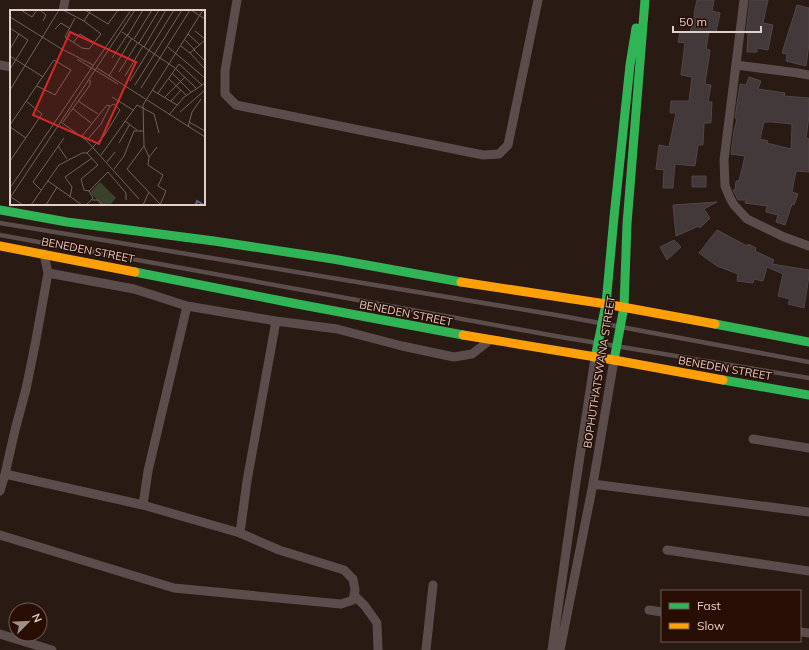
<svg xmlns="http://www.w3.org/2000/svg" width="809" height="650" font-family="Mulish,sans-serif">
	<rect width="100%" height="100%" fill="#291a14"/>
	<!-- building -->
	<path fill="#43393a" stroke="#514649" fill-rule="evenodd" d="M 697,0 L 714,0 L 712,11 L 720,13 L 716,32 L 709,31 L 706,49 L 710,50 L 705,84 L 711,85 L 708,102 L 712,102 L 711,123 L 704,123 L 703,145 L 698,145 L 695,166 L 675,164 L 673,188 L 663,188 L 664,170 L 656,169 L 659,145 L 669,147 L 676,113 L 670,113 L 671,101 L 689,101 L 692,77 L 681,75 L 685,43 L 678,42 L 680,32 L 690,33 L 695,13 L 694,13 Z
		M 750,0 L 768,0 L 763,23 L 773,25 L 768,50 L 757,48 L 757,52 L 747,52 L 748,33 L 746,33 Z
		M 797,5 L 809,8 L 809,44 L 806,66 L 786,61 L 787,54 L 782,53 Z
		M 749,77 L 761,81 L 758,89 L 785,93 L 784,96 L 809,98 L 809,116 L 806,138 L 809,139 L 809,172 L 796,171 L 792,192 L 798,194 L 794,205 L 792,204 L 785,225 L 776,222 L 778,215 L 766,212 L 767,206 L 745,203 L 746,200 L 738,200 L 733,190 L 735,190 L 736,181 L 739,181 L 745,156 L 731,154 L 734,130 L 737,119 L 735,118 L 740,84 L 746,85 ZM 764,122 L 772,122 L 792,124 L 791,149 L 767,143 L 768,141 L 760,139 Z
		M 692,176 L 706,176 L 706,187 L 692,187 Z
		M 717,202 L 704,209 L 710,218 L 700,228 L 699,226 L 676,236 L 673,205 Z
		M 717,230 L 747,246 L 748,244 L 756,248 L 755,251 L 774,260 L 772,264 L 809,270 L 809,276 L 804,308 L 788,304 L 790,299 L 778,296 L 783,274 L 767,267 L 763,281 L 754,279 L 753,283 L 737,281 L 738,274 L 717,266 L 699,253 Z
		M 674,240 L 681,247 L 667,260 L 660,247 Z"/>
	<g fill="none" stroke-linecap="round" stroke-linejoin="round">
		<!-- lane -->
		<path stroke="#5a4d4c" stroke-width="4.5" d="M 0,223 L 562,316 L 809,362
			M 0,235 L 561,337 L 809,378"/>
		<!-- street -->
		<path stroke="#5a4d4c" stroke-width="9" d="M 237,0 L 225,71 L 225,94 L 236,105 L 483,155 L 499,154 L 508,145 L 538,0
			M 744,0 L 724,160 L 725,186 L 730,198 L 734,205 L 747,219 L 784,237 L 809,246
			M 63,11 L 65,0
			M 0,65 L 11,67
			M 736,65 L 798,73 L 809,75
			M 48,273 L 134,289 L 187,306 L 276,321 L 337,329 L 402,346 L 454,357 L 472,354 L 490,340
			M 753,439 L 809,448
			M 593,484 L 809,512
			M 0,491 L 5,474 L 15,430 L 26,389 L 35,345 L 48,273 L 44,254
			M 143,505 L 148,471 L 187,306
			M 240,533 L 247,481 L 276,321
			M 0,535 L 174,588 L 341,604 L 353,600 L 355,590 L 353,579 L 344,570 L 279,550 L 240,533 L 174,514 L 143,505 L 5,474
			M 667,550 L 809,571
			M 354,595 L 365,606 L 377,623 L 378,650
			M 649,610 L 662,612
			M 800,632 L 809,633
			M 0,634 L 52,650
			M 426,650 L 433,585
			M 552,650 L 575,489 L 595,358
			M 560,650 L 593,484 L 614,360"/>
		<!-- fast -->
		<path stroke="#30b455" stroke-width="9" d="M 0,210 L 67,222 L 214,241 L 333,259 L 461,282
			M 135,272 L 292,303 L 463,335
			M 715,324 L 809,342
			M 595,358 L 606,304 L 614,217 L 630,65 L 636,28
			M 614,360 L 624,307 L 627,224 L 645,0
			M 723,380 L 809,395"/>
		<!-- slow -->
		<path stroke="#ff9f0a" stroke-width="9" d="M 0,246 L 135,272
			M 461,282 L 606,304 L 715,324
			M 463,335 L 614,360 L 723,380"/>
	</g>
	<g text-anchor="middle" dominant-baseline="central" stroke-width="3" stroke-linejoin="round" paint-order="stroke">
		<!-- street labels -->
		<g font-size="11" fill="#e2cfc8" stroke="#270d04">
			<text transform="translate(88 250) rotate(11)">BENEDEN STREET</text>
			<text transform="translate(406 313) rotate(11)">BENEDEN STREET</text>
			<text transform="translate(725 368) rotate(10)">BENEDEN STREET</text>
			<text transform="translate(599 372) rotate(-81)">BOPHUTHATSWANA STREET</text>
		</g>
	</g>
	<!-- overview -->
	<g transform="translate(10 10)">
		<rect width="195" height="195" fill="#291a14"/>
		<path d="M 90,172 L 106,188 L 100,195 L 92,195 L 80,182 Z" fill="#3a422d"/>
		<path fill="none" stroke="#586682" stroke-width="2" d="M 186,195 L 187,191 L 194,195"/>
		<path fill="none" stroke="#73625c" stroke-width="1" d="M 11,0 L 22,7 L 27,0M 30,0 L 36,5 L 33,11M 53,0 L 74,11 L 91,24 L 79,39 L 72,38 L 55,27 L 65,8M 75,0 L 98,14 L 108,0M 181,0 L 195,9M 0,7 L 50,38M 74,11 L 81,0M 0,18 L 18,30 L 0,59M 45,19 L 51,13 L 59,18M 185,21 L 195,29M 112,22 L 165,58 L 186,78M 178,24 L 190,35M 118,25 L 133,0M 124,29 L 142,0M 175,30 L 185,40M 63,33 L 70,24 L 85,33M 129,33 L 149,0M 171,36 L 180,43 L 195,30M 134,37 L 156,0M 158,37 L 195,68M 50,38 L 83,55M 0,39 L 9,24M 184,40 L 195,51M 180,43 L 195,59M 0,46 L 33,67M 102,48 L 118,24M 67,49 L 108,74M 87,58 L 195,127M 109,62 L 128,32M 162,63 L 181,82M 99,66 L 122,28M 115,66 L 133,36M 158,68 L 176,85M 120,71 L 164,0M 125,75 L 172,0M 131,78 L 180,0M 0,80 L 49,0M 142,80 L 167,95M 148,83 L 169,54 L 192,75M 102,87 L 123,100M 155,87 L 175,67M 68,91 L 88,104M 161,91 L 171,80M 63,99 L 81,113M 170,102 L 195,80M 159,105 L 174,87 L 195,73M 115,111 L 127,120M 51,112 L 76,130 L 129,189M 53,112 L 80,75 L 80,70M 179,112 L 195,121M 0,115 L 44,50 L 61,60 L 45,85 L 27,76M 0,117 L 16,128M 178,117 L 182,102 L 191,89M 72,126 L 97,95 L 100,96 L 91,114 L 77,130M 109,133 L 120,114M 48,136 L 57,149M 134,136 L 117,159 L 150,194M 147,137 L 139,147 L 138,155 L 153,165 L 148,176 L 156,181 L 150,195M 77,143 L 88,155 L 71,169 L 74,180 L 79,181 L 98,162 L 116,183 L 116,190M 91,145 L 127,95 L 144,104 L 149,123M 139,147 L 134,136 L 133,95 L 193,0M 0,151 L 32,104 L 16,91M 97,152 L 105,142M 104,159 L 114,146 L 124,121 L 133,121M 38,171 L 72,195M 0,178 L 121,0M 31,180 L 23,172 L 54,128M 1,187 L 13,195M 60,187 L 62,177 L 55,167 L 82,148M 0,188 L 125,0M 82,190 L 88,190 L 92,195M 21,195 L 49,155 L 72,143 L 77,143 L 94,126 L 110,100 L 104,94 L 100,96M 36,195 L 47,177M 76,195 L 83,188 L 79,181M 133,195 L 139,182"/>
		<path fill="#d62828" fill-opacity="0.15" stroke="#d62828" stroke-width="2" d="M 60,22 L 126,52 L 89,134 L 23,105 Z"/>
		<rect width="195" height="195" fill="none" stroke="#e2cfc8" stroke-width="2"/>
	</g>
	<!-- legend -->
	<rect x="661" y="590" width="140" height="52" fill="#270d04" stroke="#725b52"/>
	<rect x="669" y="603" width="20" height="6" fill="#30b455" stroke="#725b52"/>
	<text x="697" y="610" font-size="12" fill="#e2cfc8">Fast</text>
	<rect x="669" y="623" width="20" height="6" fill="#ff9f0a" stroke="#725b52"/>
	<text x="697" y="630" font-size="12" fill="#e2cfc8">Slow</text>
	<!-- north arrow -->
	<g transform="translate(28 622) rotate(66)"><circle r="19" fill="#270d04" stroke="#725b52"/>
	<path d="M0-3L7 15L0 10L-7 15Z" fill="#a19089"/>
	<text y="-6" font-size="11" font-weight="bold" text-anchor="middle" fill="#e2cfc8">N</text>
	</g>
	<!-- scale -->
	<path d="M673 26v6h88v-6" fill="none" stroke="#e2cfc8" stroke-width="2"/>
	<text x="679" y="26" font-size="12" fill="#e2cfc8" stroke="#270d04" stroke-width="3" paint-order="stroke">50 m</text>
</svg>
